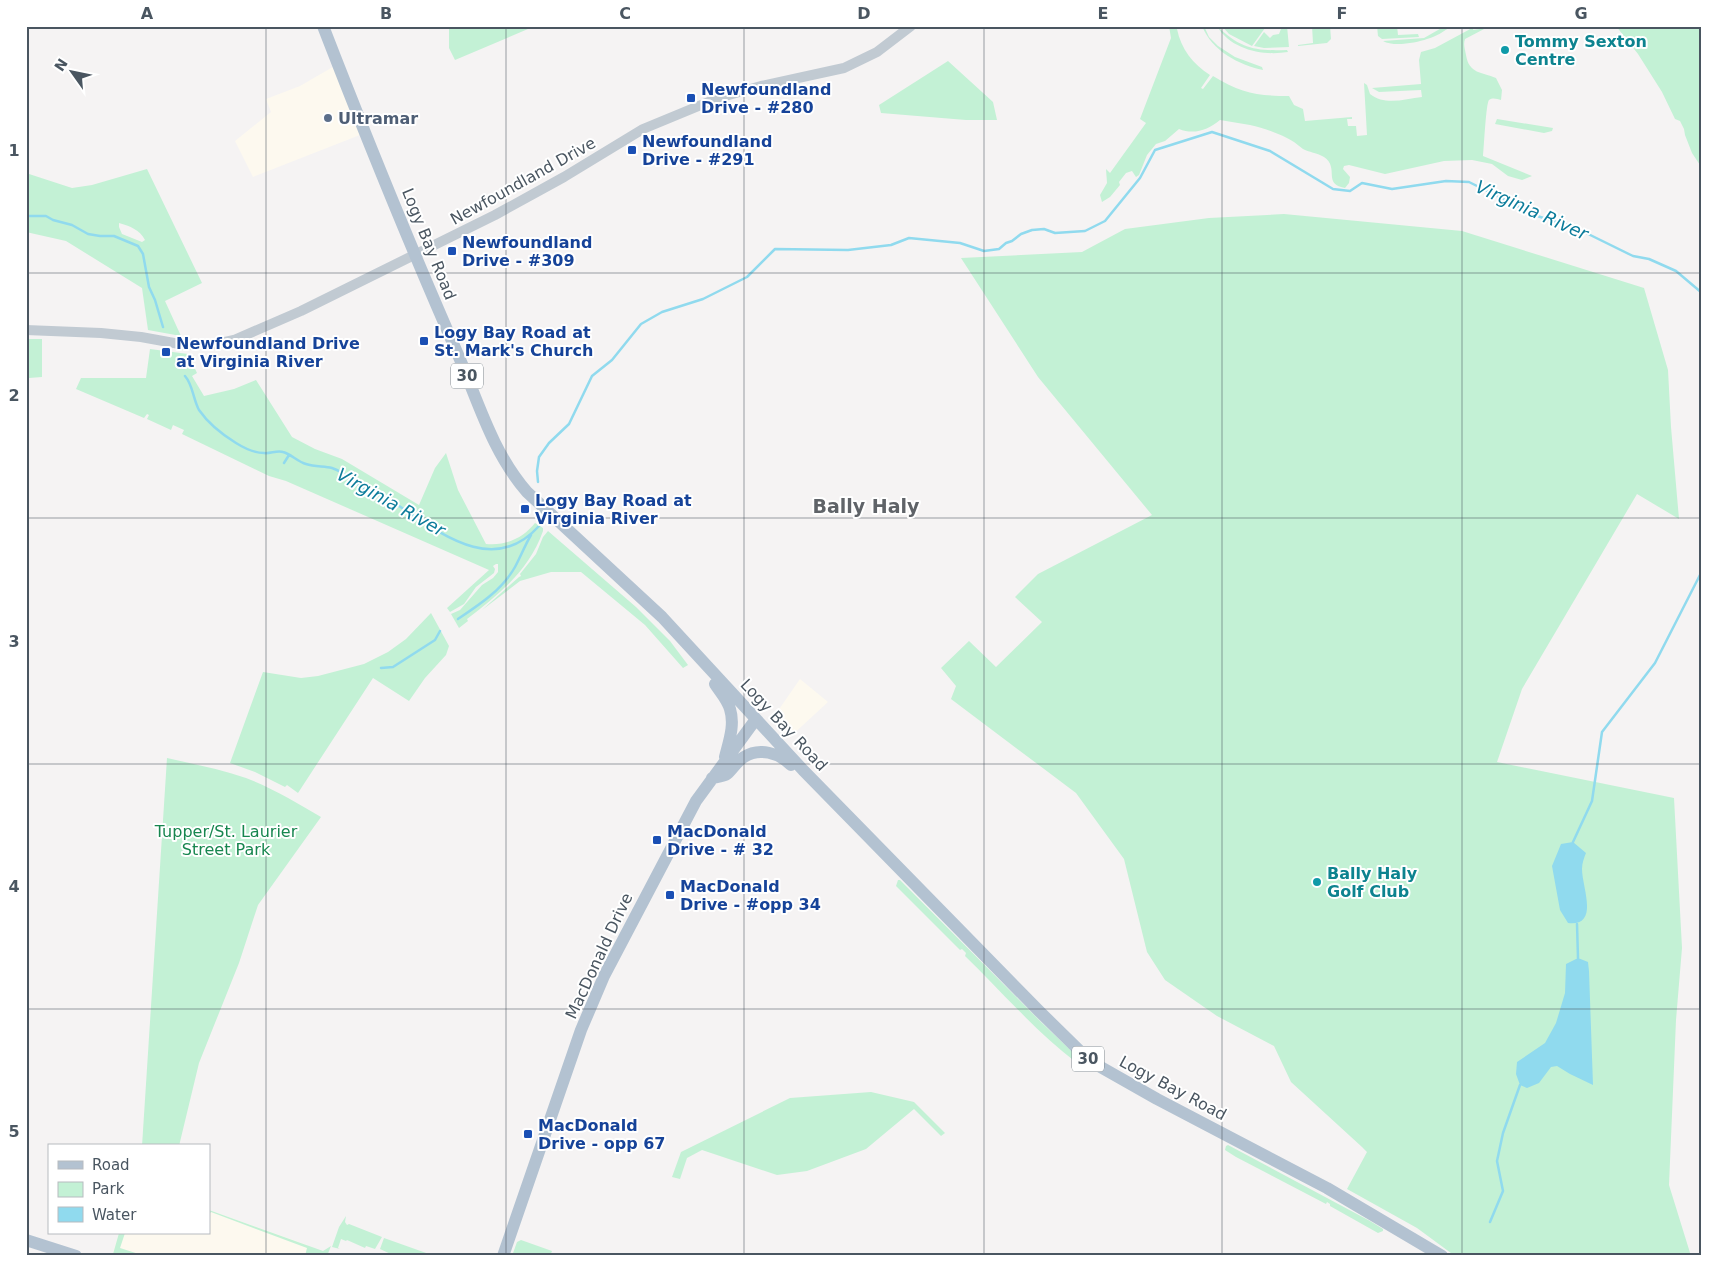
<svg xmlns="http://www.w3.org/2000/svg" width="1728" height="1282" font-family="'DejaVu Sans',sans-serif">
	<rect width="100%" height="100%" fill="#f5f3f3"/>
	<!-- commercial -->
	<path fill="#fdf9ef" d="M 338,64 L 365,133 L 253,177 L 235,141 L 271,112 L 266,99 L 300,86 Z
		M 800,679 L 828,702 L 789,738 L 773,718 Z
		M 209,1210 L 307,1245 L 310,1248 L 307,1256 L 112,1256 L 119,1233 L 209,1233 Z"/>
	<!-- green -->
	<path fill="#c3f1d5" fill-rule="evenodd" d="M 449,26 L 535,26 L 455,60 L 449,48 Z
		M 1169,26 L 1182,26 L 1177,29 C 1181,49 1193,64 1210,75 L 1201,88 L 1203,89 L 1213,76 C 1241,93 1257,96 1289,96 L 1294,105 L 1303,109 L 1305,121 L 1352,117 L 1352,119 L 1347,119 L 1348,126 L 1356,126 L 1357,136 L 1367,135 L 1364,83 L 1367,85 L 1370,94 C 1385,106 1405,99 1422,97 L 1421,90 L 1379,92 L 1372,88 L 1421,84 L 1419,60 L 1421,52 L 1435,48 L 1474,27 L 1473,30 L 1486,28 L 1465,39 C 1463,45 1465,49 1466,55 C 1469,74 1482,72 1496,78 L 1502,90 L 1501,100 C 1497,99 1493,97 1489,100 C 1486,103 1484,147 1483,156 L 1532,176 L 1522,180 L 1508,176 L 1492,164 L 1472,160 L 1444,161 L 1385,174 L 1349,165 L 1344,166 L 1343,169 L 1350,177 L 1349,183 L 1345,188 C 1322,184 1340,168 1324,157 C 1318,153 1308,152 1303,149 C 1300,147 1297,144 1294,142 C 1281,134 1264,128 1250,125 C 1240,123 1230,122 1220,120 C 1208,130 1194,135 1179,129 L 1165,141 L 1156,144 L 1147,155 L 1139,175 L 1136,177 L 1132,171 L 1126,173 L 1119,182 L 1120,185 L 1110,197 L 1102,202 L 1100,195 L 1107,183 L 1106,169 L 1110,173 L 1146,123 L 1140,119 L 1171,38 Z
		M 1202,26 L 1204,26 L 1209,37 L 1218,46 L 1235,57 L 1262,67 L 1263,70 C 1239,65 1212,51 1202,26 Z
		M 1217,26 C 1241,49 1255,51 1287,50 L 1288,52 C 1263,56 1231,50 1217,26 Z
		M 1222,26 L 1264,26 L 1265,28 L 1252,46 L 1229,34 Z
		M 1279,26 L 1287,26 L 1289,47 L 1264,48 L 1254,46 L 1264,32 L 1270,38 L 1273,35 L 1279,34 L 1281,29 Z
		M 1312,26 L 1330,26 L 1331,39 L 1327,43 L 1298,46 L 1298,45 L 1313,43 Z
		M 1377,26 L 1397,26 L 1398,35 L 1418,34 L 1419,37 L 1382,39 L 1378,36 Z
		M 1445,26 L 1452,26 C 1444,31 1436,37 1427,39 C 1416,43 1393,47 1383,41 L 1424,38 Z
		M 1616,26 L 1702,26 L 1702,168 L 1692,153 L 1685,135 L 1684,129 L 1680,121 L 1675,119 L 1662,92 L 1638,54 Z
		M 948,61 L 993,102 L 997,120 L 966,120 L 881,113 L 879,105 Z
		M 1497,119 L 1553,128 L 1552,131 L 1544,133 L 1495,124 Z
		M 147,169 L 202,283 L 165,301 L 181,336 L 148,330 L 142,288 L 66,241 L 26,232 L 26,173 L 72,188 L 92,185 ZM 119,223 C 130,226 140,230 145,240 L 142,242 L 122,234 L 119,227 Z
		M 1284,214 L 1462,231 L 1644,288 L 1668,370 L 1671,427 L 1679,519 L 1637,494 L 1522,689 L 1497,762 L 1674,798 L 1682,948 L 1676,1020 L 1669,1185 L 1691,1256 L 1455,1256 L 1417,1228 L 1347,1189 L 1367,1152 L 1362,1147 L 1291,1082 L 1274,1046 L 1217,1016 L 1165,980 L 1147,952 L 1124,859 L 1076,793 L 951,699 L 956,686 L 941,668 L 969,641 L 996,667 L 1042,622 L 1015,597 L 1038,574 L 1152,515 L 1038,377 L 961,258 L 1082,252 L 1125,229 L 1209,218 Z
		M 29,339 L 42,339 L 42,377 L 29,378 Z
		M 150,349 L 188,354 L 197,373 L 192,376 L 204,396 L 234,389 L 256,380 L 292,437 L 315,449 L 342,459 L 419,505 L 435,468 L 446,453 L 458,490 L 486,544 C 506,546 523,538 535,523 L 543,528 L 543,531 C 529,571 499,594 467,619 L 468,621 L 459,628 L 451,614 L 460,610 L 482,585 L 493,578 L 498,572 L 498,564 L 496,564 L 493,566 L 495,569 L 494,573 L 476,587 L 464,604 L 450,612 L 447,608 L 489,570 L 286,481 L 269,476 L 182,434 L 184,430 L 173,425 L 171,430 L 147,419 L 149,415 L 147,414 L 144,418 L 76,389 L 81,378 L 146,378 Z
		M 548,531 L 636,607 L 670,641 L 688,665 L 683,668 L 645,625 L 581,572 L 551,572 L 520,581 L 482,610 L 519,577 L 521,576 L 520,574 L 536,554 L 543,537 Z
		M 431,613 L 449,646 L 446,655 L 425,678 L 409,701 L 373,678 L 298,793 L 287,785 L 285,787 L 255,772 L 230,763 L 263,672 L 301,678 L 318,676 L 364,664 L 388,652 L 406,639 Z
		M 167,758 C 193,764 220,769 246,778 C 272,788 297,803 321,817 L 258,905 L 239,963 L 199,1063 L 179,1146 L 142,1146 Z
		M 898,880 L 900,880 L 1042,1023 L 1081,1060 L 1080,1062 L 1077,1063 C 1036,1032 1001,991 965,956 L 966,953 L 962,949 L 960,950 L 896,886 Z
		M 871,1092 L 914,1102 L 945,1133 L 941,1136 L 914,1109 L 866,1149 L 807,1171 L 777,1175 L 702,1150 L 687,1158 L 680,1179 L 672,1177 L 681,1152 L 790,1098 Z
		M 1228,1145 L 1370,1221 L 1383,1229 L 1383,1231 L 1378,1233 L 1330,1206 L 1330,1204 L 1327,1202 L 1326,1204 L 1236,1157 L 1225,1150 L 1226,1146 Z
		M 209,1210 L 323,1251 L 331,1246 L 327,1256 L 305,1256 L 307,1248 L 211,1212 L 209,1215 Z
		M 346,1216 L 345,1222 L 347,1225 L 349,1224 L 382,1237 L 375,1249 L 366,1246 L 365,1248 L 347,1240 L 346,1241 L 341,1239 L 338,1248 L 340,1249 L 332,1247 L 339,1227 Z
		M 119,1233 L 125,1233 L 120,1248 L 145,1256 L 113,1254 Z
		M 384,1238 L 429,1254 L 429,1256 L 395,1256 L 380,1249 Z
		M 521,1240 L 552,1251 L 550,1256 L 512,1256 L 517,1242 Z"/>
	<!-- water -->
	<path fill="#90daee" d="M 1573,842 L 1586,853 C 1584,858 1582,863 1582,869 C 1582,887 1600,927 1568,923 L 1560,910 L 1552,866 L 1561,844 Z
		M 1578,958 L 1588,962 L 1589,971 L 1593,1085 L 1570,1074 L 1557,1066 L 1551,1067 L 1539,1083 L 1527,1088 L 1520,1085 L 1516,1074 L 1517,1062 L 1545,1043 L 1556,1023 L 1565,993 L 1566,964 Z"/>
	<g fill="none" stroke-linecap="round" stroke-linejoin="round">
		<!-- stream -->
		<path stroke="#90daee" stroke-width="2.5" d="M 26,216 L 46,216 L 53,220 L 72,225 L 88,234 L 100,236 L 114,236 L 138,246 L 143,254 L 149,287 L 155,300 L 163,327
			M 185,376 C 193,385 193,399 199,410 C 208,423 223,435 236,443 C 244,448 255,453 264,453 C 270,454 277,450 283,452 C 291,454 298,462 306,464 C 315,467 324,466 332,468 C 345,472 354,482 364,489 C 370,492 377,492 382,495 C 429,523 489,582 539,526
			M 284,463 L 289,455
			M 538,482 L 537,471 L 539,457 L 549,443 L 569,424 L 592,376 L 612,360 L 641,324 L 662,312 L 703,299 L 747,277 L 775,249 L 848,250 L 891,245 L 909,238 L 960,243 L 984,251 L 999,249 L 1006,243 L 1012,241 L 1021,234 L 1032,230 L 1044,229 L 1055,233 L 1085,231 L 1105,221 L 1140,178 L 1155,150 L 1212,132 L 1270,151 L 1333,189 L 1350,191 L 1362,183 L 1392,189 L 1446,181 L 1469,182 L 1537,216 L 1574,227 L 1633,256 L 1649,259 L 1676,271 L 1702,293
			M 458,619 C 479,605 502,590 515,567 C 521,556 525,545 531,535
			M 381,668 L 393,667 L 435,640 L 440,631
			M 1573,842 L 1592,801 L 1602,732 L 1655,663 L 1702,571
			M 1577,924 L 1578,958
			M 1490,1222 L 1503,1191 L 1497,1161 L 1503,1133 L 1520,1085"/>
		<!-- tertiary -->
		<path stroke="#c1cad2" stroke-width="10" d="M 26,330 L 101,333 L 141,337 L 185,345 L 216,344 L 234,340 L 301,311 L 495,215 L 564,177 L 643,129 L 718,98 L 761,86 L 844,68 L 877,52 L 911,26"/>
		<!-- primary -->
		<path stroke="#b3c2d1" stroke-width="12" d="M 323,26 C 366,137 411,248 459,357 C 479,404 493,453 527,492 L 662,617 L 803,770 L 1039,1011 L 1090,1061 L 1157,1099 L 1327,1188 L 1442,1256
			M 715,684 C 720,692 727,699 730,709 C 735,725 729,741 725,757
			M 712,778 C 716,777 723,777 727,774 C 733,769 737,761 744,757 C 759,747 779,753 791,765
			M 26,1240 L 76,1256
			M 503,1256 L 581,1030 L 604,976 L 696,801 L 756,719"/>
	</g>
	<!-- grid -->
	<path fill="none" stroke="#4a5661" stroke-width="1" stroke-opacity="0.55" d="M 266,26 L 266,1256M 506,26 L 506,1256M 744,26 L 744,1256M 984,26 L 984,1256M 1222,26 L 1222,1256M 1462,26 L 1462,1256M 26,273 L 1702,273M 26,518 L 1702,518M 26,764 L 1702,764M 26,1009 L 1702,1009"/>
	<!-- markers -->
	<g fill="#0f9aa8" stroke="#fff" stroke-width="2">
		<circle cx="1505" cy="50" r="5"/>
		<circle cx="1317" cy="882" r="5"/>
	</g>
	<g fill="#1a4fb4" stroke="#fff" stroke-width="2">
		<rect x="686" y="93" width="10" height="10" rx="2.5"/>
		<rect x="627" y="145" width="10" height="10" rx="2.5"/>
		<rect x="447" y="246" width="10" height="10" rx="2.5"/>
		<rect x="419" y="336" width="10" height="10" rx="2.5"/>
		<rect x="161" y="347" width="10" height="10" rx="2.5"/>
		<rect x="520" y="504" width="10" height="10" rx="2.5"/>
		<rect x="652" y="835" width="10" height="10" rx="2.5"/>
		<rect x="665" y="890" width="10" height="10" rx="2.5"/>
		<rect x="523" y="1129" width="10" height="10" rx="2.5"/>
	</g>
	<circle fill="#5c6f8a" stroke="#fff" stroke-width="2" cx="328" cy="118" r="5"/>
	<g text-anchor="middle" dominant-baseline="central" stroke-width="4" stroke-linejoin="round" paint-order="stroke">
		<!-- shield labels -->
		<g fill="#fff" stroke="#808990" stroke-width="1">
			<rect x="451" y="363.5" width="32" height="25" rx="4"/>
			<rect x="1072" y="1046.5" width="32" height="25" rx="4"/>
		</g>
		<g font-size="15" font-weight="bold" fill="#4a5661">
			<text x="467" y="376">30</text>
			<text x="1088" y="1059">30</text>
		</g>
		<!-- culture labels -->
		<g font-size="16" font-weight="bold" fill="#0d838f" stroke="#fff" text-anchor="start">
			<text x="1515" y="41">Tommy Sexton<tspan x="1515" dy="18">Centre</tspan></text>
			<text x="1327" y="873">Bally Haly<tspan x="1327" dy="18">Golf Club</tspan></text>
		</g>
		<!-- transit labels -->
		<g font-size="16" font-weight="bold" fill="#164399" stroke="#fff" text-anchor="start">
			<text x="701" y="89">Newfoundland<tspan x="701" dy="18">Drive - #280</tspan></text>
			<text x="642" y="141">Newfoundland<tspan x="642" dy="18">Drive - #291</tspan></text>
			<text x="462" y="242">Newfoundland<tspan x="462" dy="18">Drive - #309</tspan></text>
			<text x="434" y="332">Logy Bay Road at<tspan x="434" dy="18">St. Mark's Church</tspan></text>
			<text x="176" y="343">Newfoundland Drive<tspan x="176" dy="18">at Virginia River</tspan></text>
			<text x="535" y="500">Logy Bay Road at<tspan x="535" dy="18">Virginia River</tspan></text>
			<text x="667" y="831">MacDonald<tspan x="667" dy="18">Drive - # 32</tspan></text>
			<text x="680" y="886">MacDonald<tspan x="680" dy="18">Drive - #opp 34</tspan></text>
			<text x="538" y="1125">MacDonald<tspan x="538" dy="18">Drive - opp 67</tspan></text>
		</g>
		<!-- service labels -->
		<g font-size="16" font-weight="bold" fill="#4e5e75" stroke="#fff" text-anchor="start">
			<text x="338" y="118">Ultramar</text>
		</g>
		<!-- street labels -->
		<g font-size="16" fill="#4a5661" stroke="#fff">
			<text transform="translate(523 181) rotate(-29)">Newfoundland Drive</text>
			<text transform="translate(429 244) rotate(68)">Logy Bay Road</text>
			<text transform="translate(784 725) rotate(47)">Logy Bay Road</text>
			<text transform="translate(599 956) rotate(-65)">MacDonald Drive</text>
			<text transform="translate(1173 1088) rotate(28)">Logy Bay Road</text>
		</g>
		<!-- park labels -->
		<g font-size="16" fill="#17864f" stroke="#fff">
			<text x="226" y="831">Tupper/St. Laurier<tspan x="226" dy="18">Street Park</tspan></text>
		</g>
		<!-- water labels -->
		<g font-size="18" font-style="italic" fill="#0c7c9b" stroke="#fff">
			<text transform="translate(1532 210) rotate(24)">Virginia River</text>
			<text transform="translate(391 502) rotate(29)">Virginia River</text>
		</g>
		<!-- quarter labels -->
		<g font-size="19" font-weight="bold" fill="#5f6368" stroke="#fff">
			<text x="866" y="506">Bally Haly</text>
		</g>
	</g>
	<!-- border -->
	<rect width="1728" height="1282" fill="none" stroke="#ffffff" stroke-width="55"/>
	<!-- legend -->
	<rect x="48" y="1144" width="162" height="90" fill="#ffffff" stroke="#b7bbc0"/>
	<rect x="58" y="1161" width="25" height="8" fill="#b3c2d1" stroke="#b7bbc0"/>
	<text x="92" y="1170" font-size="15" fill="#4a5661">Road</text>
	<rect x="58" y="1182" width="25" height="15" fill="#c3f1d5" stroke="#b7bbc0"/>
	<text x="92" y="1194" font-size="15" fill="#4a5661">Park</text>
	<rect x="58" y="1207" width="25" height="15" fill="#90daee" stroke="#b7bbc0"/>
	<text x="92" y="1220" font-size="15" fill="#4a5661">Water</text>
	<!-- north arrow -->
	<g transform="translate(72 72) rotate(303)" stroke="#ffffff" stroke-width="4" paint-order="stroke">
	<path d="M0-4L9 19L0 12L-9 19Z" fill="#4a5661"/>
	<text y="-8" font-size="14" font-weight="bold" text-anchor="middle" fill="#4a5661">N</text>
	</g>
	<rect x="28" y="28" width="1672" height="1226" fill="none" stroke="#4a5661" stroke-width="2"/>
	<g font-size="16" text-anchor="middle" font-weight="bold" fill="#4a5661">
		<text x="147" y="19">A</text>
		<text x="386" y="19">B</text>
		<text x="625" y="19">C</text>
		<text x="864" y="19">D</text>
		<text x="1103" y="19">E</text>
		<text x="1342" y="19">F</text>
		<text x="1581" y="19">G</text>
		<text x="14" y="156">1</text>
		<text x="14" y="401">2</text>
		<text x="14" y="647">3</text>
		<text x="14" y="892">4</text>
		<text x="14" y="1137">5</text>
	</g>
</svg>
